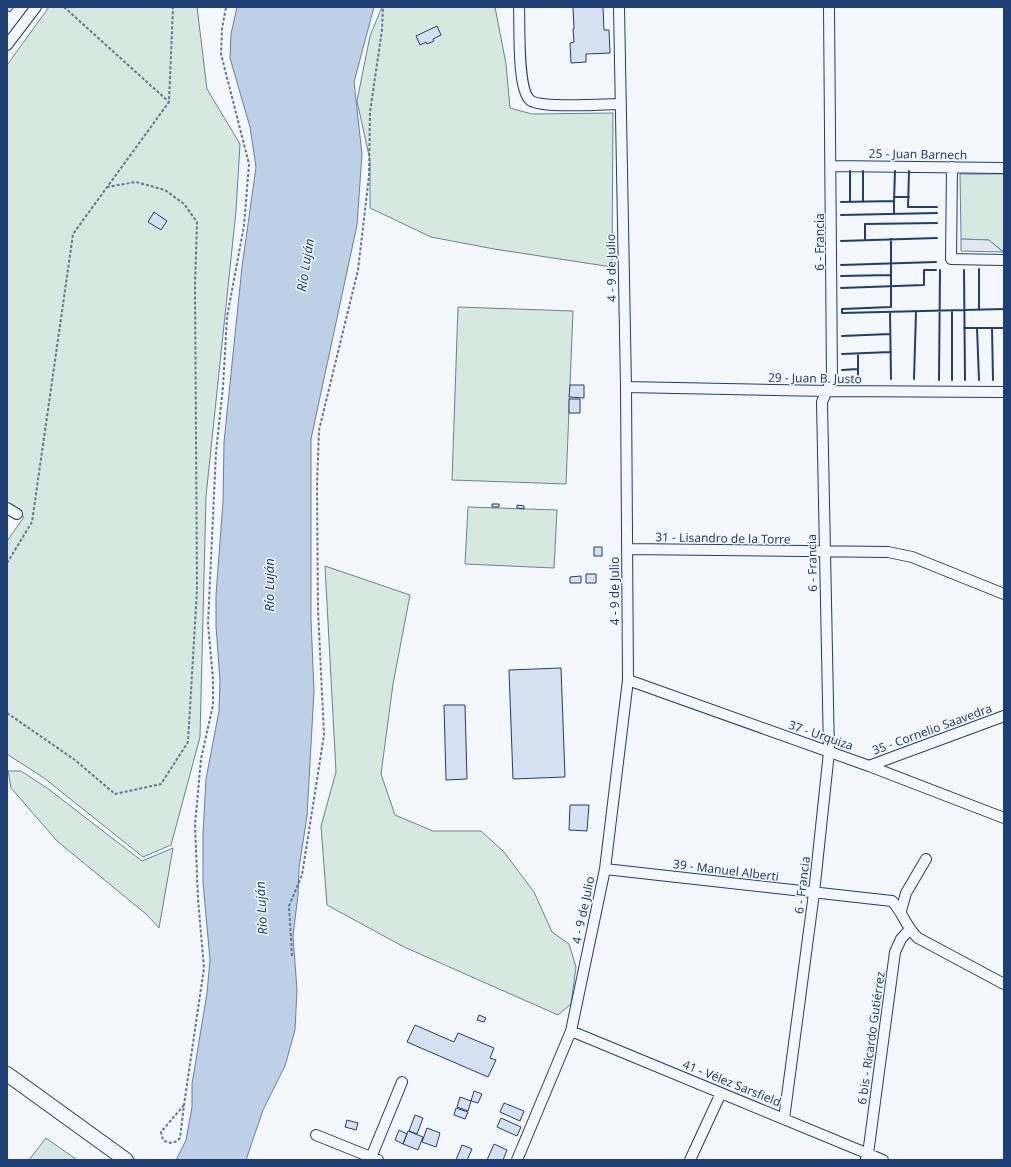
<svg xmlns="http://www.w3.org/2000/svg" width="1011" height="1167" font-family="'Noto Sans',sans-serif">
	<rect width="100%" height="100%" fill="#f4f7fb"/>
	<!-- green -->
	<path fill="#d7e8df" stroke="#687fa3" d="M 49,7 L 197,7 L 207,89 L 240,144 L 236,211 L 206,496 L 200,737 L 171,845 L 143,857 L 44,778 L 7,754 L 7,541 L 24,517 L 7,503 L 7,65 Z
		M 382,7 L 495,7 L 506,64 L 510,108 L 532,114 L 613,113 L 612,267 L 494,249 L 431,237 L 370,208 L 370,160 L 357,101 L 370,36 Z
		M 960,174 L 1004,174 L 1004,252 L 988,240 L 961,239 Z
		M 458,307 L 573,311 L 566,484 L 452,480 Z
		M 468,507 L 557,510 L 554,568 L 465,564 Z
		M 325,566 L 410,595 L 393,684 L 381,774 L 395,815 L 433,831 L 481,831 L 504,852 L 534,892 L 552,932 L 569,944 L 576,967 L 571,1004 L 558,1015 L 404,947 L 327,905 L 321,826 L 336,772 Z
		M 8,771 L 21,771 L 47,788 L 142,861 L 173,848 L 159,928 L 146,914 L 57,841 L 11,788 Z
		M 46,1138 L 77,1160 L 29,1160 Z"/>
	<!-- parking -->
	<path fill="#e3e8f0" stroke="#687fa3" d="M 961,239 L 989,240 L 1003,252 L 961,251 Z"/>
	<!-- water -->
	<path fill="#bed0e5" stroke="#687fa3" d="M 237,7 L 374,7 L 354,82 L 362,154 L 357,225 L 311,439 L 311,620 L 314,691 L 307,816 L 299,868 L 298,895 L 293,936 L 297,990 L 295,1030 L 285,1066 L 263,1110 L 246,1160 L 176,1160 L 186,1140 L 192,1107 L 192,1084 L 207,993 L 210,960 L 203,882 L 203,834 L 206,779 L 219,711 L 220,681 L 216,626 L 216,595 L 223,502 L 224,442 L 242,267 L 256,167 L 250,127 L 230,58 L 231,34 Z"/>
	<!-- building -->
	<path fill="#d5e0f0" stroke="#1d3f73" d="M 7,7 L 14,7 L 10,12 L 7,10 Z
		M 573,7 L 603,7 L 604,30 L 609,30 L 610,53 L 586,54 L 586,62 L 571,63 L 570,43 L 574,42 L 573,29 L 574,29 Z
		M 437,26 L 441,35 L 433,39 L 434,41 L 427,44 L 426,42 L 420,45 L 416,36 Z
		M 154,212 L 167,221 L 161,230 L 148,222 Z
		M 570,385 L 584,385 L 584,398 L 569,397 Z
		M 569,399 L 580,399 L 580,413 L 569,413 Z
		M 492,504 L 499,504 L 499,507 L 492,507 Z
		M 517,505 L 524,506 L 524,509 L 517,508 Z
		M 594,547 L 602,547 L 602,556 L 594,556 Z
		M 586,574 L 596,574 L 596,583 L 586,583 Z
		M 581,576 L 581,583 L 570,583 L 570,577 Z
		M 561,668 L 565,777 L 513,779 L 509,670 Z
		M 444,705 L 465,705 L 467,779 L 446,780 Z
		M 570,805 L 589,805 L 587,831 L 569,830 Z
		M 479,1015 L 486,1018 L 484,1022 L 477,1020 Z
		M 415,1025 L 454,1042 L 458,1033 L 494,1048 L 490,1058 L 496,1060 L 488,1077 L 407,1042 Z
		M 474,1091 L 482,1094 L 478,1103 L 471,1101 Z
		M 460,1097 L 471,1101 L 468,1111 L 457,1107 Z
		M 504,1103 L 524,1111 L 520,1121 L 500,1112 Z
		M 456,1108 L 468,1112 L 465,1119 L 454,1115 Z
		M 415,1115 L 423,1118 L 417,1134 L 409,1131 Z
		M 501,1118 L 521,1127 L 517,1136 L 497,1127 Z
		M 347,1120 L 358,1123 L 356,1130 L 345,1127 Z
		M 427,1128 L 440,1133 L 436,1147 L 422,1142 Z
		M 399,1130 L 407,1134 L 403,1144 L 395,1140 Z
		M 408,1131 L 423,1137 L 418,1150 L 403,1144 Z
		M 494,1144 L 507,1150 L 503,1160 L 487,1160 Z
		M 462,1145 L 472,1149 L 467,1160 L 456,1160 Z"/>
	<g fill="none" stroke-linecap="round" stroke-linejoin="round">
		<!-- street casing -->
		<g stroke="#1d3f73" stroke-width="12">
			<path id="street" d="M 519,7 C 520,26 517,89 530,100 C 540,109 604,104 621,104
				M 7,45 L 36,7
				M 831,166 L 1004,168
				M 952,167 L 951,259 L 1004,260
				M 626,387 L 828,391 L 1004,392
				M 7,508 L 17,514
				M 627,549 L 888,552 L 912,557 L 1004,594
				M 628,680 L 869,766 L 1004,818
				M 869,766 L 1004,716
				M 605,869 L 892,901 C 904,914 905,926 918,938 L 1004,984
				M 901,911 L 906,893 L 926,859
				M 571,1031 L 883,1160
				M 784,1119 L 814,893 L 829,752 L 822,402 L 832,379 L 829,7
				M 316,1135 L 378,1160
				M 866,1159 L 868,1154 L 895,952 L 901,939 L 909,930
				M 370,1160 L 402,1082
				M 517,1160 L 571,1031 L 605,869 L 628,680 L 626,387 L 619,7
				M 690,1160 L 721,1093"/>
		</g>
		<!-- secondary casing -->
		<g stroke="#1d3f73" stroke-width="16">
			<path id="secondary" d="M 7,1074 L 126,1160"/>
		</g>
		<!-- path -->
		<path stroke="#5e769c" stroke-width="2" stroke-dasharray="3 2" stroke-linecap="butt" d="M 64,7 L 169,102
			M 7,563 L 32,522 L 73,234 L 169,102 L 173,7
			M 7,713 L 75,760 L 115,794 L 161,784 L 188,742 L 197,590 L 195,286 L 197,222 L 184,204 L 165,190 L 136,182 L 107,187
			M 292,956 L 289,906 L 302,875 L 324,735 L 318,610 L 317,485 L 319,430 L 358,270 L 369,176 L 370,112 L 382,30 L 383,7
			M 184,1105 L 161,1132 L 163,1140 C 170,1144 174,1144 180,1138 L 184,1105 L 204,968 L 198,899 L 195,825 L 201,759 L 213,705 L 213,679 L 208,624 L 216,452 L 223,387 L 227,317 L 244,226 L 249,164 L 221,54 L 222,29 L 226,7"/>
		<!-- street -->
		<use href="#street" stroke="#f4f7fb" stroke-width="10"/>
		<!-- secondary -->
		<use href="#secondary" stroke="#f4f7fb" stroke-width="14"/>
		<!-- wall -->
		<path stroke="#1d3f73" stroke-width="2" d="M 909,171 L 908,207 L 937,207
			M 894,197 L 909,197
			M 894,201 L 895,171
			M 841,202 L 894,201 L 894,214
			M 850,202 L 850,171
			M 863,202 L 863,171
			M 841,215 L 937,213
			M 891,239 L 891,307 L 842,309 L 842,313 L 1004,309
			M 865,240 L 865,224 L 937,223
			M 841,241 L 937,238
			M 841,265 L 936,262
			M 964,270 L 965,380
			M 841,276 L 891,275
			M 841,288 L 924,285 L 924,270 L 936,270
			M 979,310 L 979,269
			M 890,312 L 891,379
			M 964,328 L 1004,328
			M 977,328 L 979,380
			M 992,328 L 993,380
			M 842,336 L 890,334
			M 842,354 L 891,352
			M 842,370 L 858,369
			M 858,379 L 858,354
			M 914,379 L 916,312
			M 939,380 L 940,270
			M 952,380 L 952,311"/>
	</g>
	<g text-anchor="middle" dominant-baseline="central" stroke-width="3" stroke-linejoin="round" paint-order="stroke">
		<!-- street labels -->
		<g font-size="12" fill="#1d3f73" stroke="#f4f7fb">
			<text transform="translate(918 154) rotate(1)">25 - Juan Barnech</text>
			<text transform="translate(819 242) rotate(-90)">6 - Francia</text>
			<text transform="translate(611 268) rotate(-91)">4 - 9 de Julio</text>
			<text transform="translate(815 378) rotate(1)">29 - Juan B. Justo</text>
			<text transform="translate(723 538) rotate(1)">31 - Lisandro de la Torre</text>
			<text transform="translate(812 563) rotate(-91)">6 - Francia</text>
			<text transform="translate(614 591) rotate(-90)">4 - 9 de Julio</text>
			<text transform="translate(932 729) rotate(-20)">35 - Cornelio Saavedra</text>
			<text transform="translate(821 735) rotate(19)">37 - Urquiza</text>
			<text transform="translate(726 870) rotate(7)">39 - Manuel Alberti</text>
			<text transform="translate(802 885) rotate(-83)">6 - Francia</text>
			<text transform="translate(583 910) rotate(-78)">4 - 9 de Julio</text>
			<text transform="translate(871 1038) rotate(-82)">6 bis - Ricardo Gutiérrez</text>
			<text transform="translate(732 1083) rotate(22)">41 - Vélez Sarsfield</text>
		</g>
		<!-- water labels -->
		<g font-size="13" font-style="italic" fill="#1d3f73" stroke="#f4f7fb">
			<text transform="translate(305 265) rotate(-81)">Río Luján</text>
			<text transform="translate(269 585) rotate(-90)">Río Luján</text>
			<text transform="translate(261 908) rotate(-93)">Río Luján</text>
		</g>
	</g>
	<!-- border -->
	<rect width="1011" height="1167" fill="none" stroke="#1d3f73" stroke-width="16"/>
</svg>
